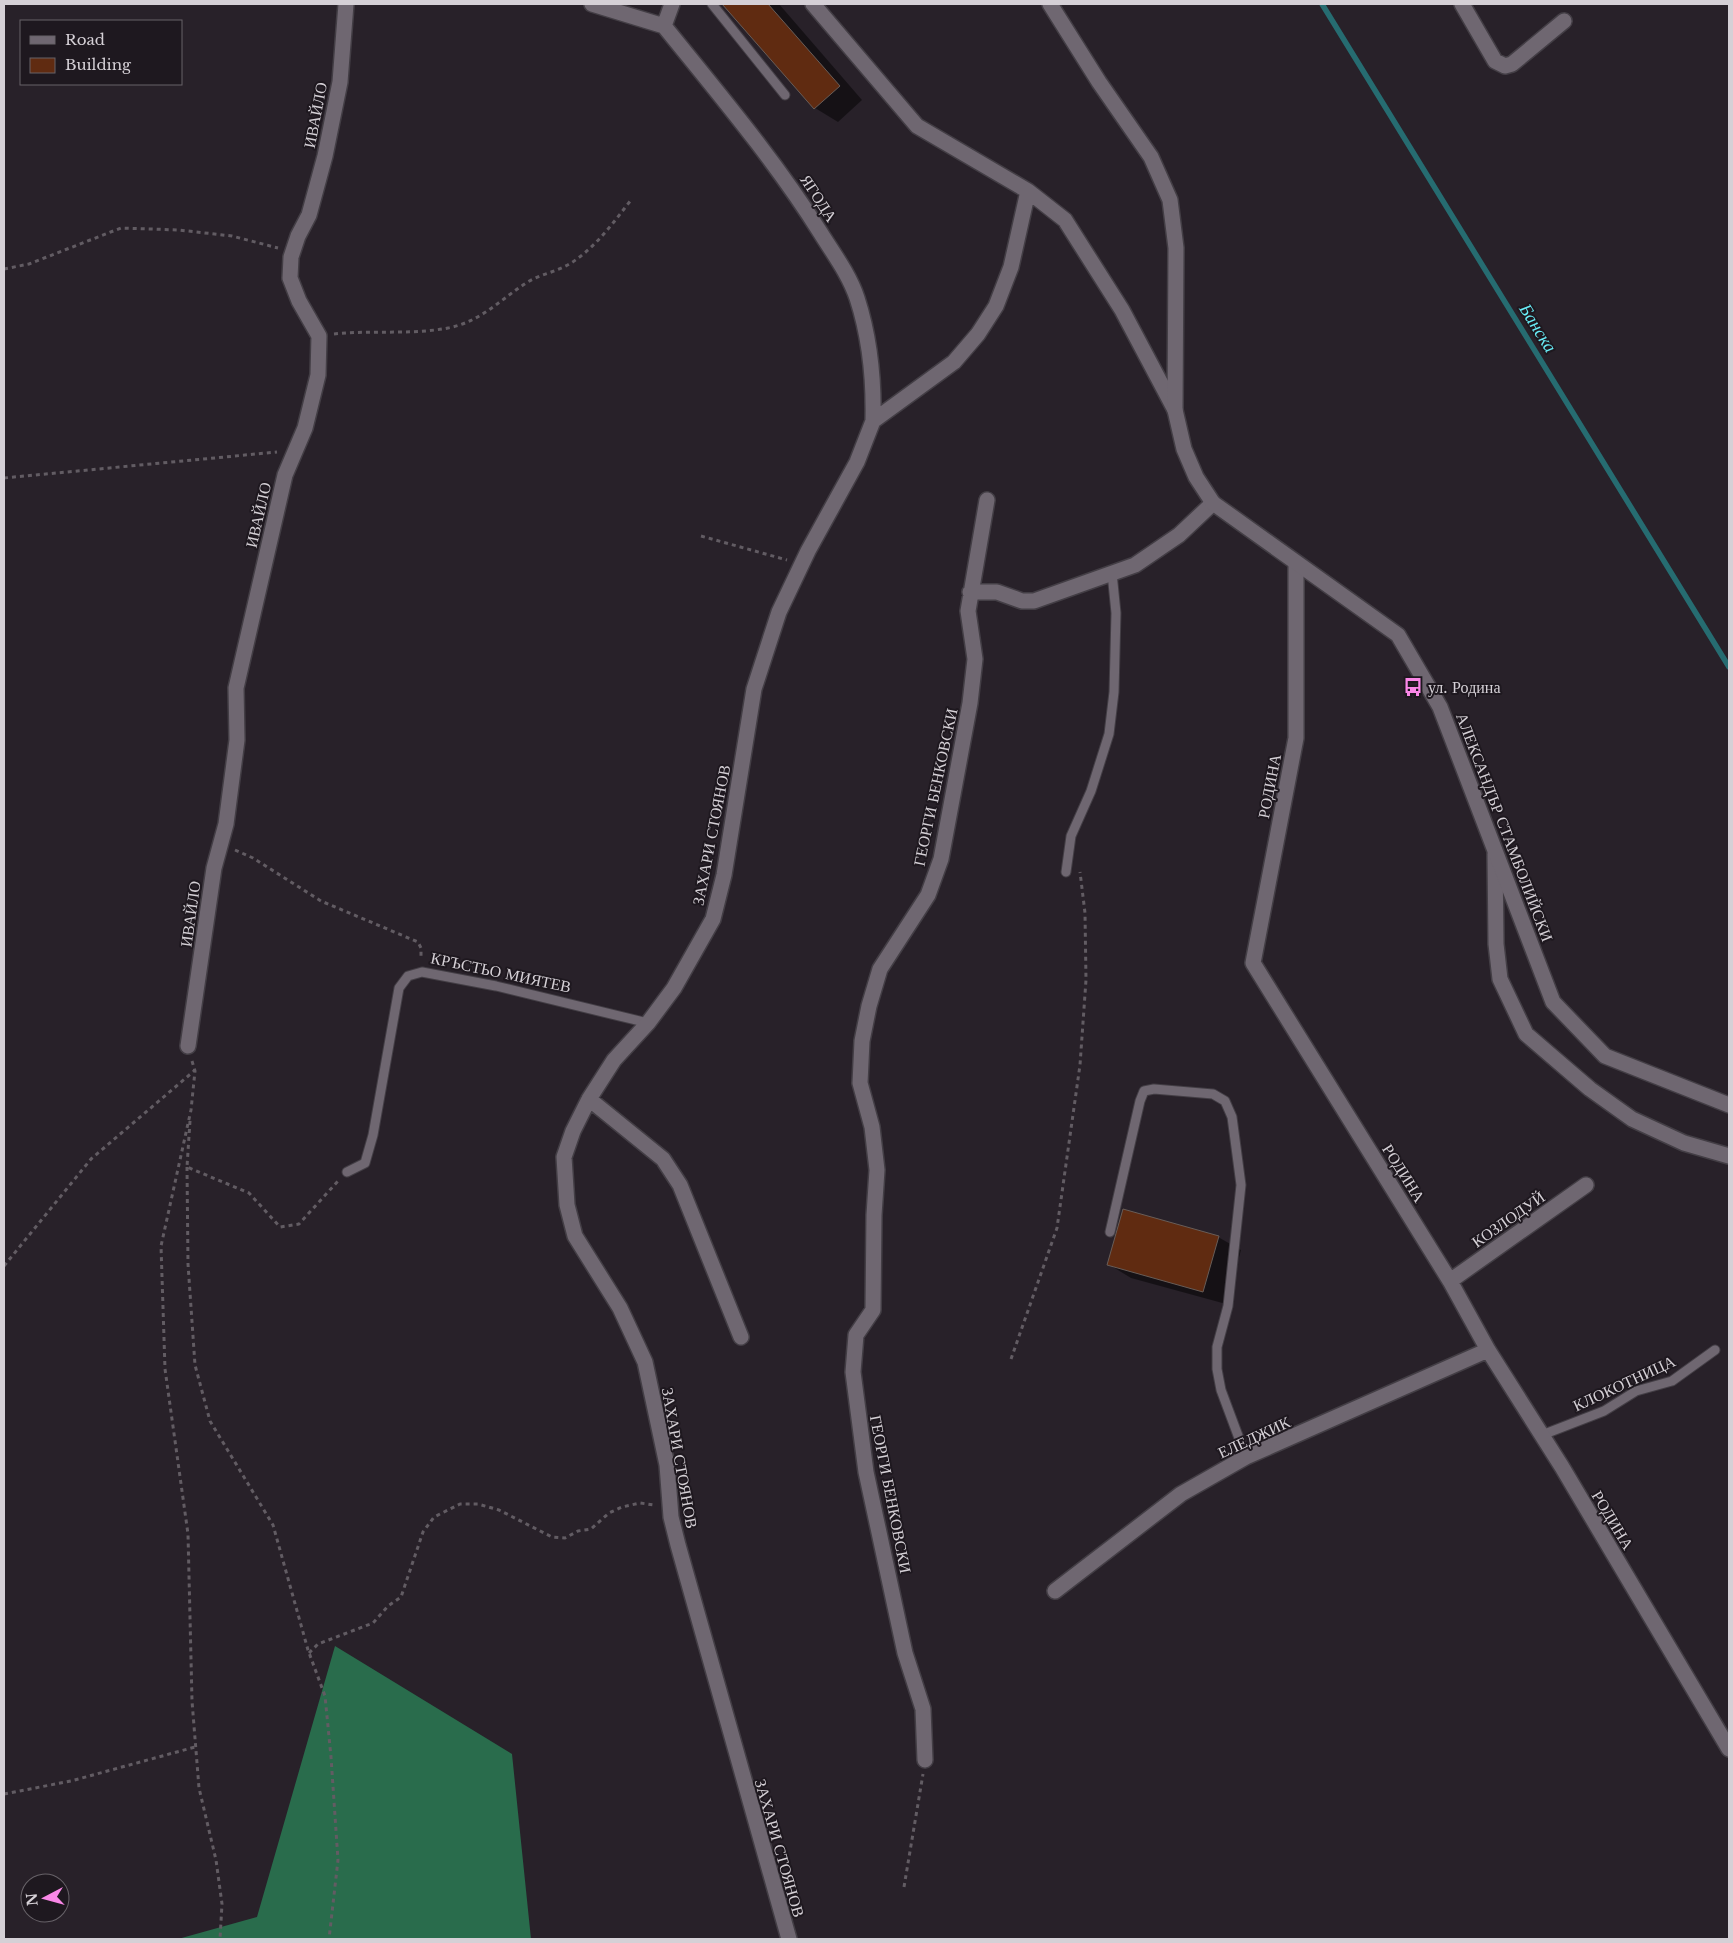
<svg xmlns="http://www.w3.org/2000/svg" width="1733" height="1943" font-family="'Libre Baskerville',serif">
	<rect width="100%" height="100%" fill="#282129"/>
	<!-- forest -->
	<path fill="#296c4c" d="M 335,1646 L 512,1754 L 531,1939 L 178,1939 L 257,1917 Z"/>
	<!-- shadow -->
	<path fill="#0007" d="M 724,4 L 779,4 L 862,100 L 838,122 L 815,108 Z
		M 1218,1237 L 1241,1250 L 1226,1304 L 1131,1278 L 1108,1264 Z"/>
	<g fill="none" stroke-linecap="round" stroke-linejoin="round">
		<!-- stream -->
		<path stroke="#266c71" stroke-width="5.5" d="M 1322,4 L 1729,667"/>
	</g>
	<!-- building -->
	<path fill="#602b11" stroke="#685d58" d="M 722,4 L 768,4 L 840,86 L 814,109 Z
		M 1123,1209 L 1219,1236 L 1203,1292 L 1107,1265 Z"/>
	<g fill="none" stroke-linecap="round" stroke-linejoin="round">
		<!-- service casing -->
		<g stroke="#433e45" stroke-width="11">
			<path id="service" d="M 712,4 L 785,95
				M 1066,872 L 1071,836 L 1091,791 L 1109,734 L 1114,692 L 1116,613 L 1112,573
				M 347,1172 L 365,1163 L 373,1135 L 399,988 L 408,976 L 422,972 L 496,986 L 648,1023
				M 1110,1232 L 1140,1101 L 1144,1091 L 1154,1089 L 1213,1094 L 1225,1101 L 1232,1117 L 1241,1185 L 1228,1306 L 1217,1347 L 1217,1369 L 1221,1390 L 1246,1457
				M 1542,1435 L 1604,1411 L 1636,1391 L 1672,1381 L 1715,1350"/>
		</g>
		<!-- minor casing -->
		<g stroke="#433e45" stroke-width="18">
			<path id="minor" d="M 592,4 L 664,26
				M 813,4 L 917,126 L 1028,191 L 1065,220 L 1122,310 L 1175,410
				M 1462,4 L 1495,61 L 1505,66 L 1512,64 L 1564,21
				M 664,26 C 718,93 774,159 820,232 C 833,253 849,274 857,298 C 870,338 874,379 873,421
				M 664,26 L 672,4
				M 1296,564 L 1296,738 L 1253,963 L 1450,1281 L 1488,1350 L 1562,1467 L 1729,1749
				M 970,592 L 997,592 L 1022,601 L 1034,601 L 1135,565 L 1179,535 L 1213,503
				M 1495,854 L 1496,944 L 1500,979 L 1526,1034 L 1590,1089 L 1632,1119 L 1684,1143 L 1729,1156
				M 188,1046 L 214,868 L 226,824 L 237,740 L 236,688 L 285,475 L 305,428 L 318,375 L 319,336 L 299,301 L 290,278 L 291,257 L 298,236 L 309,215 L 325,156 L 340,82 L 346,4
				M 589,1099 L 663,1159 L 680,1185 L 741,1337
				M 1450,1281 L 1586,1185
				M 1055,1591 L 1181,1494 L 1246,1457 L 1488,1350
				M 925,1760 L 923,1709 L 905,1653 L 866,1472 L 853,1372 L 856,1335 L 873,1310 L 874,1215 L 877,1170 L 872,1127 L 860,1083 L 862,1041 L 869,1006 L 880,969 L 928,895 L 941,859 L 970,703 L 975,659 L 968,611 L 987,500
				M 789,1939 L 678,1545 L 671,1517 L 667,1465 L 645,1362 L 620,1308 L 575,1236 L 567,1205 L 564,1157 L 573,1131 L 589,1099 L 614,1060 L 648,1023 L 674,988 L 713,919 L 724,875 L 754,689 L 779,612 L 808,551 L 857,462 L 873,421 L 954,362 L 978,334 L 996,306 L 1011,267 L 1028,191"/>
		</g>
		<!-- tertiary casing -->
		<g stroke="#433e45" stroke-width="18">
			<path id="tertiary" d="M 1050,4 L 1099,82 L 1151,157 L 1170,200 L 1176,248 L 1175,410 L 1184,449 L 1196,477 L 1213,503 L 1398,635 L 1440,707 L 1553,1002 L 1605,1056 L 1729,1105"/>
		</g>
		<!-- path -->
		<path stroke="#625c63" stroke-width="3" stroke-dasharray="4 4" stroke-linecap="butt" d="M 4,269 L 29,264 L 121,228 L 179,230 L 232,236 L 278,248
			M 334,334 C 372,330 411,335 448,328 C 480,322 500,300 526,283 C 540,274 557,272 571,263 C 596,247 613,223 631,200
			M 4,478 L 277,452
			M 701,536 L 787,560
			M 235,850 L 253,858 L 321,901 L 418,942 L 421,948 L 421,959
			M 192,1061 L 195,1071 L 191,1110 L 161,1246 L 165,1369 L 188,1534 L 192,1701 L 199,1788 L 216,1860 L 222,1904 L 220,1939
			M 190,1121 L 187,1167 L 249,1193 L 280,1227 L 299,1224 L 338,1181
			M 187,1167 L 188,1264 L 195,1365 L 210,1421 L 273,1525 L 308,1650 L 325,1696 L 331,1757 L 338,1860 L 329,1939
			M 4,1266 L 91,1159 L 194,1071
			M 1011,1359 L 1057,1228 L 1080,1065 L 1086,980 L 1085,913 L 1080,872
			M 309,1653 L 318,1644 L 373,1623 L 388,1606 L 401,1597 L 423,1532 L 434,1517 L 460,1504 L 478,1504 L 499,1510 L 552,1537 L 565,1538 L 578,1531 L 591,1529 L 609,1513 L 622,1507 L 640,1503 L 654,1505
			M 4,1794 L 71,1781 L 195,1747
			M 904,1887 L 923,1774"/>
		<!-- service -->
		<use href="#service" stroke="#6f6771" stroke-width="9"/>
		<!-- minor -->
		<use href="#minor" stroke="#6f6771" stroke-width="15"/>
		<!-- tertiary -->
		<use href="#tertiary" stroke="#6f6771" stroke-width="15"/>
	</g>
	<!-- icons -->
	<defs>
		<g id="bus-bare" transform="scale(1.5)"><path d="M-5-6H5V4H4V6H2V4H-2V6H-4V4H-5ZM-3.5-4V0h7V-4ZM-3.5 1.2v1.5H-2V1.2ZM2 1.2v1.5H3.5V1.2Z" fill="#fa87e7" stroke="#1e181f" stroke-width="2.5" paint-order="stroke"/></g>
	</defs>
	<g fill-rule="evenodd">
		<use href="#bus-bare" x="1413" y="687"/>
	</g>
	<g text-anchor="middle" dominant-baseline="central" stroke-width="4" stroke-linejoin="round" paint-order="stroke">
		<!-- street labels -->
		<g font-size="16" fill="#d5d0d6" stroke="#1e181f">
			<text transform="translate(315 115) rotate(-79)">ИВАЙЛО</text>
			<text transform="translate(819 198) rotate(57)">ЯГОДА</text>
			<text transform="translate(258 515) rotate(-77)">ИВАЙЛО</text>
			<text transform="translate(1269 786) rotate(-79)">РОДИНА</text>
			<text transform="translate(935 787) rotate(-78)">ГЕОРГИ БЕНКОВСКИ</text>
			<text transform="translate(1505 827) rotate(69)">АЛЕКСАНДЪР СТАМБОЛИЙСКИ</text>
			<text transform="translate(711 835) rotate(-79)">ЗАХАРИ СТОЯНОВ</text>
			<text transform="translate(190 914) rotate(-82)">ИВАЙЛО</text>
			<text transform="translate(501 972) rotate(12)">КРЪСТЬО МИЯТЕВ</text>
			<text transform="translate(1404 1173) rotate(58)">РОДИНА</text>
			<text transform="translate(1508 1219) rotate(-35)">КОЗЛОДУЙ</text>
			<text transform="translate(1624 1383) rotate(-25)">КЛОКОТНИЦА</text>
			<text transform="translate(1254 1437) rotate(-25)">ЕЛЕДЖИК</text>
			<text transform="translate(680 1458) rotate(80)">ЗАХАРИ СТОЯНОВ</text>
			<text transform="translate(891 1494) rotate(79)">ГЕОРГИ БЕНКОВСКИ</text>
			<text transform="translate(1613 1520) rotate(59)">РОДИНА</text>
			<text transform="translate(780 1848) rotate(74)">ЗАХАРИ СТОЯНОВ</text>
		</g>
		<!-- poi labels -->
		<g font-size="16" fill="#d5d0d6" stroke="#1e181f" text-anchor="start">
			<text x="1428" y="687">ул. Родина</text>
		</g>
		<!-- water labels -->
		<g font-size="18" font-style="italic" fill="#69edf7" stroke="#1e181f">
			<text transform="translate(1538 328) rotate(58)">Банска</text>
		</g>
	</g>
	<!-- border -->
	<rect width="1733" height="1943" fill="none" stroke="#d5d0d6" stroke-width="10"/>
	<!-- legend -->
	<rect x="20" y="20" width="162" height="65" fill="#1e181f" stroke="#676268"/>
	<rect x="30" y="36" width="25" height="8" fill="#6f6771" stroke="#676268"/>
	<text x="65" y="45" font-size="15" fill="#d5d0d6">Road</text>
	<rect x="30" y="58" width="25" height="15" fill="#602b11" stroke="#676268"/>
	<text x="65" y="70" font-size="15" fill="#d5d0d6">Building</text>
	<!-- north arrow -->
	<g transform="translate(45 1898) rotate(264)"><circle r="24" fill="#1e181f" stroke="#676268"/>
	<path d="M0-4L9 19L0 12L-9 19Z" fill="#fa87e7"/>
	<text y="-8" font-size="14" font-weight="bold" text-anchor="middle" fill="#d5d0d6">N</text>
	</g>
</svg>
